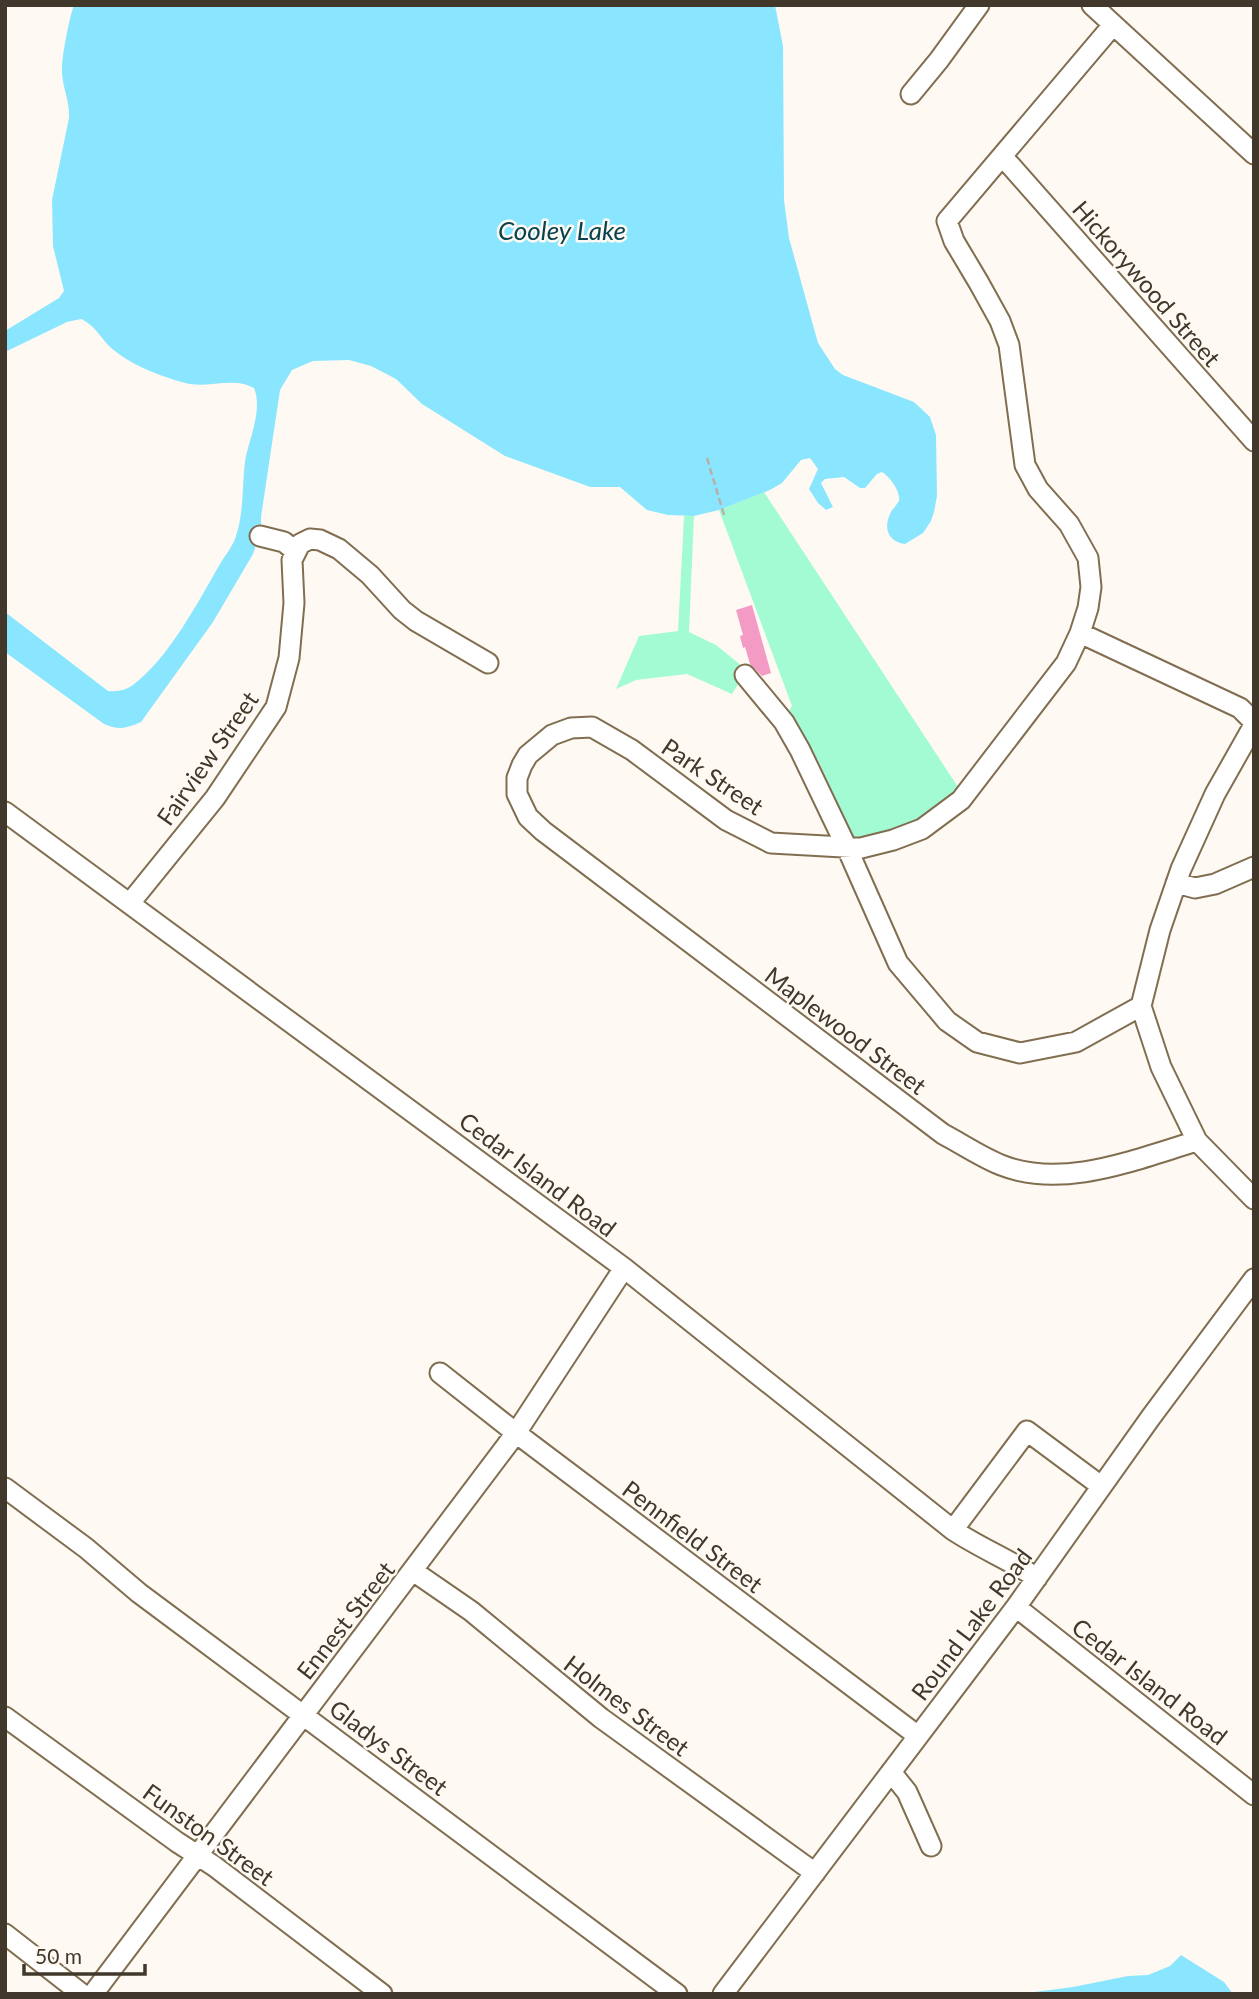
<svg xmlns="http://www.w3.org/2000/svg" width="1259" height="1999" font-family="Lato,sans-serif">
	<rect width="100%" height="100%" fill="#fefaf3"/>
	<!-- green -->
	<path fill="#a3fbd4" d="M 764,492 L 960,790 L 911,827 L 875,838 L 849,839 L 787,714 L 792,706 L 719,510 Z
		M 684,516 L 694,516 L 689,632 L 716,645 L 747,670 L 732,694 L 687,674 L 636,680 L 616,689 L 639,636 L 678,631 Z"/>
	<!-- water -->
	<path fill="#8ae6fe" d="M 74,5 L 775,5 L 783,46 L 784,200 L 789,238 L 818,343 L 835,369 L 843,375 L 914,402 L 930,417 L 936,435 L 937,496 L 934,512 L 931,521 L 923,533 L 905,544 C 886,541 883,526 892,510 C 893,510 898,502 899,501 C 901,492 890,477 882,472 L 877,474 L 865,488 L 860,488 L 844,477 L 825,479 L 821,483 L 833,507 L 826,510 L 818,503 L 809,489 L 818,469 L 810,458 L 801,460 L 782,483 L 770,490 L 719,510 L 694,516 L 668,515 L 647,510 L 620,487 L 590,487 L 505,456 L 422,404 L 396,379 L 371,366 L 349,360 L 313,361 L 292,370 L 280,390 L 261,517 L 261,530 L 253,554 L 213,622 L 141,722 C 127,728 119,731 104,724 L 5,652 L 5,612 L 108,691 C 118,692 126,690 133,685 C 169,658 198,602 220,564 C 226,554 233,546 236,536 C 244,512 242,486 245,461 C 249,439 263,410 254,388 C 232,376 208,389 185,383 C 158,375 129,365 108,345 C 100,336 93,324 81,319 L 67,322 L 5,352 L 5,331 L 59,298 L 64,291 L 53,246 L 52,200 L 69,118 C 70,102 63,89 62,73 C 61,59 69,19 74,5 Z
		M 1181,1955 L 1224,1982 L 1233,1994 L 1019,1994 L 1073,1987 L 1128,1976 L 1148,1975 L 1170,1966 Z"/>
	<!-- building -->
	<path fill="#f39bc5" d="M 752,605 L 771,673 L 762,676 L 750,664 L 745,647 L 743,648 L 740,636 L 743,635 L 736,610 Z"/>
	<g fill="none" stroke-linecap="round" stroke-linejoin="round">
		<!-- minor casing -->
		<g stroke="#816e50" stroke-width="23">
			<path id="minor" d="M 1092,5 L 1254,154
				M 1113,25 L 947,221 L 954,241 L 979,283 L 1000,321 L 1009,345 L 1025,465 L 1038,489 L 1069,524 L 1088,558 L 1091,587 L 1088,608 L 1080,633 L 1066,663 L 961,800 L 922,829 L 893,840 L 861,848 L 771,843 L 726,820 L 632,750 L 592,727 L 571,728 L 552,735 L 528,755 L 522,765 L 517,778 L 517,794 L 528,817 L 543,831 L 943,1134 C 962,1144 981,1157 1001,1165 C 1063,1190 1136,1159 1197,1141
				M 911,94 L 939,60 L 979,5
				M 1003,157 L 1254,441
				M 260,536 L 284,542 L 295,551
				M 1080,633 L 1240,708 L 1254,722
				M 745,675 L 784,722 L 800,750 L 847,848 L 898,963 L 947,1021 L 977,1042 L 1020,1053 L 1076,1042 L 1141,1006
				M 1254,725 L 1215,794 L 1181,869 L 1160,930 L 1141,1006 L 1161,1067 L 1197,1141 L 1254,1199
				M 5,812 L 624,1268 L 953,1530 C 980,1548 1010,1560 1037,1578
				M 1176,883 L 1195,888 L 1215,884 L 1254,867
				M 130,903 L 215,798 L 276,707 L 289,658 L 294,603 L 292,560 L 300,544 L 310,539 L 320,540 L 339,549 L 370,575 L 402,610 L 416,621 L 488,663
				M 440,1373 L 516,1433 L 918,1736
				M 5,1488 L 86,1548 L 139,1593 L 677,1994
				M 953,1530 L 1027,1431 L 1101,1486
				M 413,1571 L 471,1611 L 601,1718 L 815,1873
				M 1016,1607 L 1254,1795
				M 5,1717 L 177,1842 L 214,1866 L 382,1994
				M 891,1772 L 907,1792 L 931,1846
				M 5,1934 L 82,1994
				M 93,1994 L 516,1433 L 624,1268
				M 723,1994 L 1016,1607 L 1151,1417 L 1254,1279"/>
		</g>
		<!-- path -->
		<path stroke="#b6b0a7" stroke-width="2.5" stroke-dasharray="7 3.5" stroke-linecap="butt" d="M 707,458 L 724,515"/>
		<!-- minor -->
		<use href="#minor" stroke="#fff" stroke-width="19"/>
	</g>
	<g text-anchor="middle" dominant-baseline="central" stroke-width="5" stroke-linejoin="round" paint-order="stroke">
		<!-- street labels -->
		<g font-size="24" fill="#41382b" stroke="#fefaf3">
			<text transform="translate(1147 283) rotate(49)">Hickorywood Street</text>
			<text transform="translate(207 758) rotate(-55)">Fairview Street</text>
			<text transform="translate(713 776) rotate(34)">Park Street</text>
			<text transform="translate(846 1030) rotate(37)">Maplewood Street</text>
			<text transform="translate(538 1174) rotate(37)">Cedar Island Road</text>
			<text transform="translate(693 1536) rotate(37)">Pennfield Street</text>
			<text transform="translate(345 1620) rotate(-52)">Ennest Street</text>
			<text transform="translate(971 1624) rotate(-53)">Round Lake Road</text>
			<text transform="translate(1150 1681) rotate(38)">Cedar Island Road</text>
			<text transform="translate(627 1705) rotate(37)">Holmes Street</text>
			<text transform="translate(389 1747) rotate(37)">Gladys Street</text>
			<text transform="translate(209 1834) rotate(36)">Funston Street</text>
		</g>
		<!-- water labels -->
		<g font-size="26" font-style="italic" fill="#0a4350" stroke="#fefaf3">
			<text x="562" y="230">Cooley Lake</text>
		</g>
	</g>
	<!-- border -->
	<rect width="1259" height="1999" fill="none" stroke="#41382b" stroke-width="14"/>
	<!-- scale -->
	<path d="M24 1964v10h121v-10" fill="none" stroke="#41382b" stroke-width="3.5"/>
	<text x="35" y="1964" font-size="21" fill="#41382b" stroke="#fefaf3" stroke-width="5" paint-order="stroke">50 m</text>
</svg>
